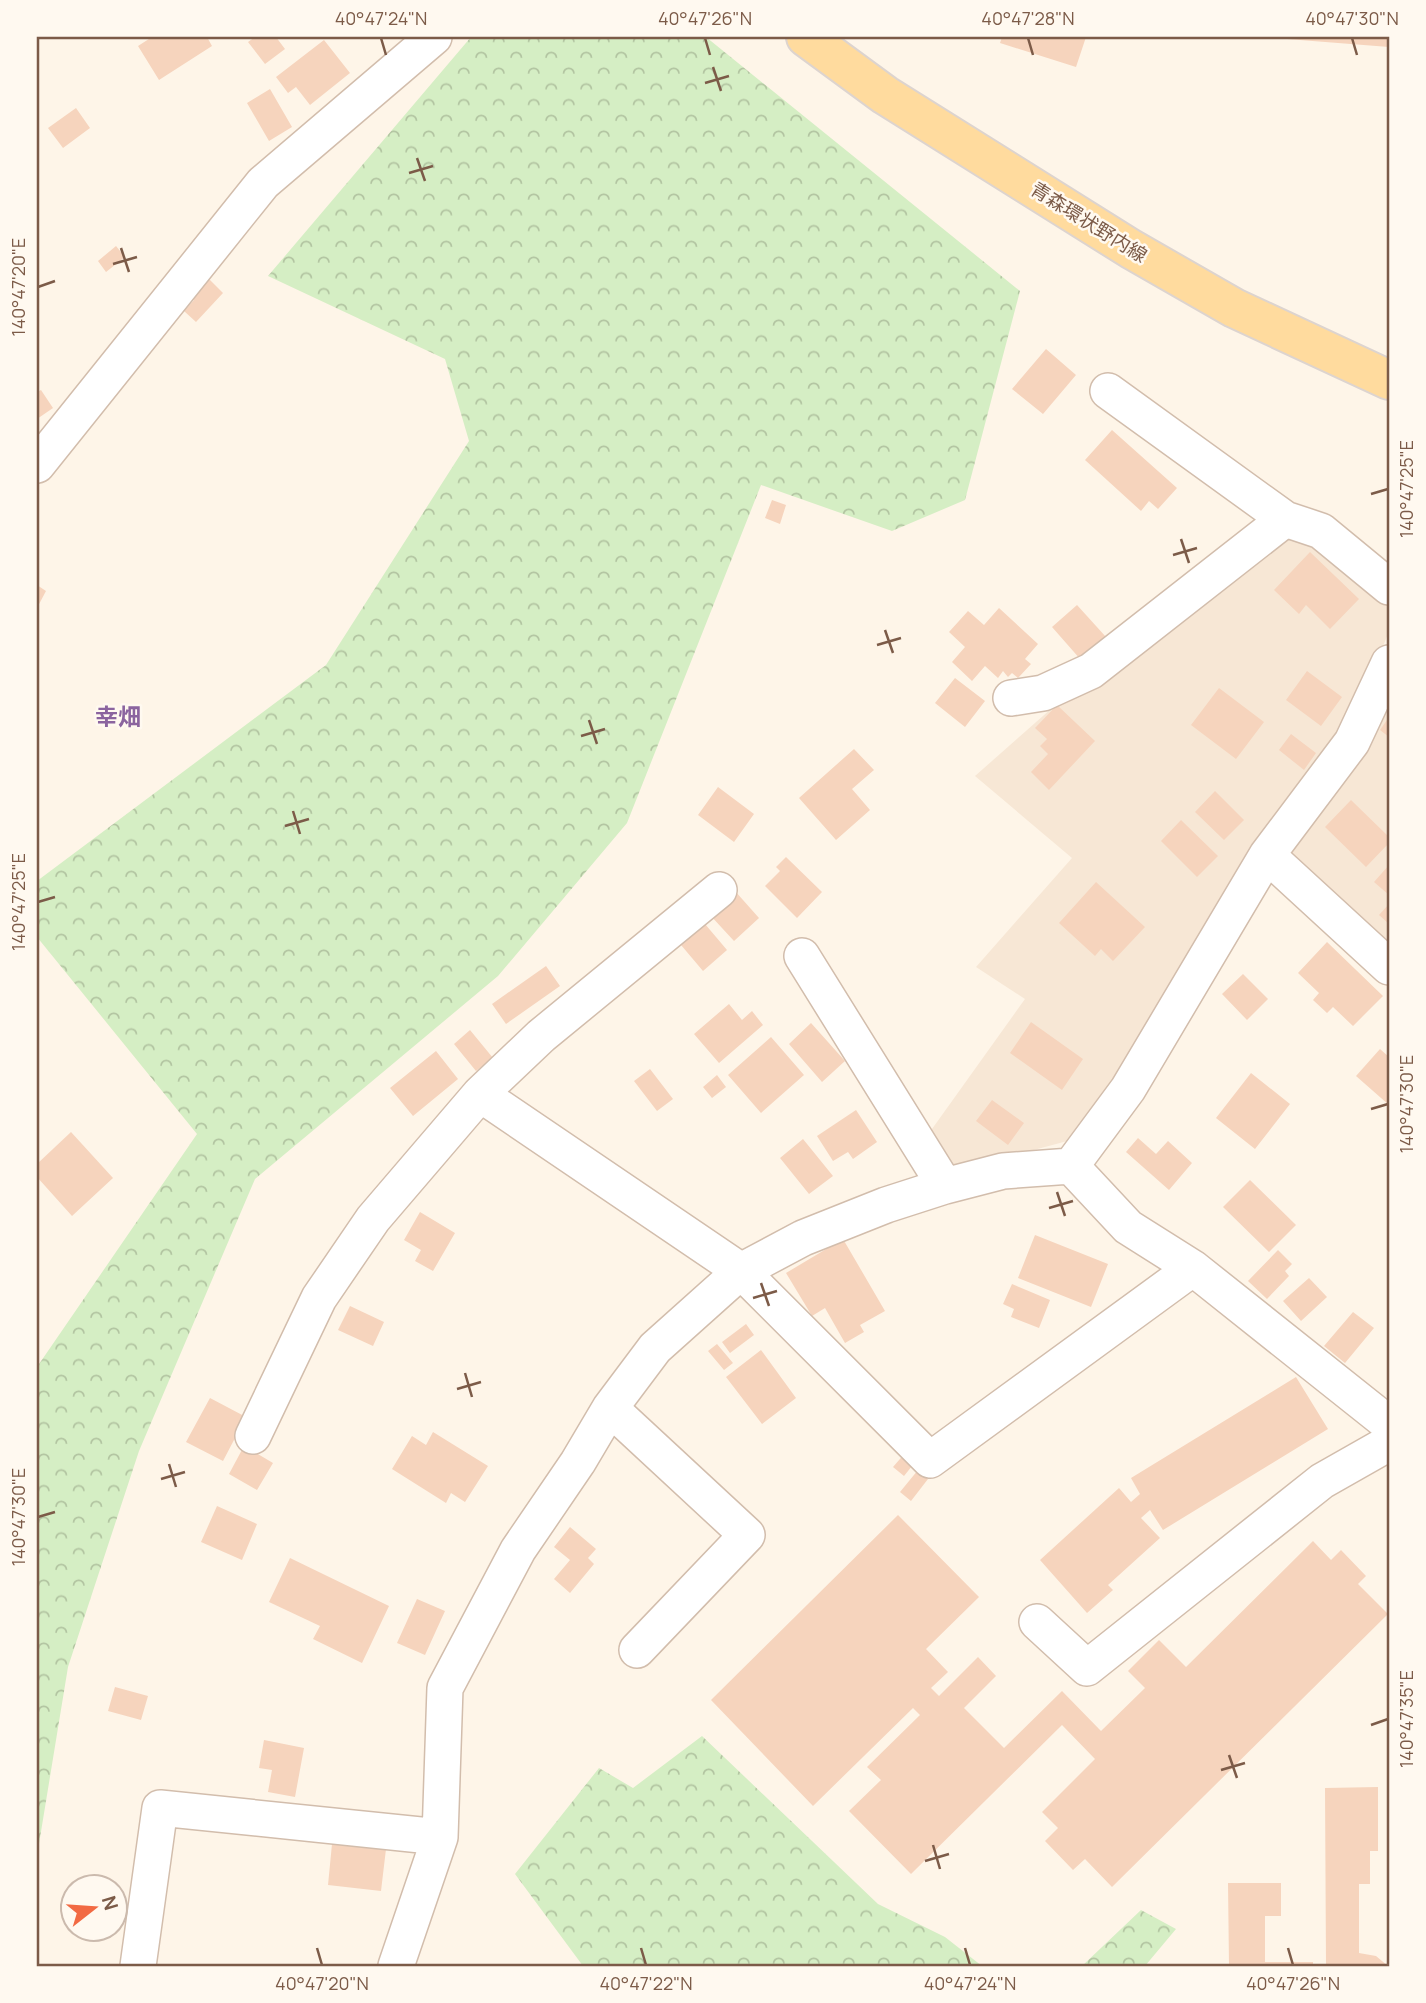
<svg xmlns="http://www.w3.org/2000/svg" width="1426" height="2003" font-family="Manrope,'Noto Sans JP',sans-serif">
	<defs>
		<pattern id="forest-crowns" width="20" height="18" patternUnits="userSpaceOnUse" patternTransform="scale(1.75)"><rect width="20" height="18" fill="#d5eec4"/><path d="M2 6a3 3 0 1 1 6 0M12 15a3 3 0 1 1 6 0" fill="none" stroke="#b2c4a1"/></pattern>
	</defs>
	<rect width="100%" height="100%" fill="#fef5e8"/>
	<!-- residential -->
	<path fill="#f7e7d5" d="M 1307,532 L 1389,594 L 1389,631 L 1370,680 L 1331,740 L 1267,830 L 1123,1080 L 1071,1140 L 959,1170 L 941,1166 L 927,1136 L 1025,999 L 976,967 L 1072,858 L 975,776 L 1069,693 L 1284,533 Z
		M 1389,703 L 1389,947 L 1290,855 L 1361,759 Z"/>
	<!-- forest -->
	<path fill="url(#forest-crowns)" d="M 471,37 L 706,37 L 1020,291 L 965,500 L 892,531 L 761,485 L 627,823 L 498,976 L 255,1179 L 139,1451 L 68,1667 L 37,1856 L 37,1367 L 197,1134 L 37,937 L 37,881 L 326,665 L 469,441 L 445,359 L 268,276 Z
		M 702,1736 L 878,1904 L 945,1937 L 982,1966 L 583,1966 L 515,1874 L 599,1768 L 633,1788 Z
		M 1141,1910 L 1176,1929 L 1145,1966 L 1082,1966 Z"/>
	<!-- building -->
	<path fill="#f6d4bd" d="M 152,37 L 207,37 L 212,46 L 159,80 L 138,46 Z
		M 255,37 L 276,37 L 285,49 L 265,64 L 248,42 Z
		M 1002,37 L 1086,37 L 1076,67 L 1000,43 Z
		M 1287,37 L 1389,37 L 1389,47 L 1287,39 Z
		M 324,40 L 350,73 L 310,105 L 296,87 L 288,93 L 276,77 Z
		M 270,89 L 292,127 L 269,141 L 247,103 Z
		M 76,108 L 90,128 L 63,148 L 48,128 Z
		M 116,246 L 125,257 L 106,272 L 98,261 Z
		M 206,276 L 223,293 L 196,322 L 184,311 L 194,300 L 188,295 Z
		M 1046,349 L 1076,375 L 1043,414 L 1012,389 Z
		M 41,390 L 53,408 L 37,419 L 37,392 Z
		M 1112,430 L 1177,488 L 1158,509 L 1149,501 L 1141,511 L 1085,460 Z
		M 772,500 L 786,505 L 780,524 L 765,518 Z
		M 1310,552 L 1359,599 L 1330,629 L 1306,605 L 1299,614 L 1274,590 Z
		M 37,585 L 46,591 L 37,608 Z
		M 1077,605 L 1106,637 L 1081,660 L 1052,627 Z
		M 999,608 L 1038,644 L 1025,659 L 1031,664 L 1018,678 L 1012,673 L 1008,677 L 1003,671 L 998,678 L 985,666 L 972,681 L 952,662 L 965,647 L 949,632 L 968,611 L 984,625 Z
		M 1307,671 L 1342,697 L 1321,726 L 1286,700 Z
		M 955,678 L 985,701 L 965,727 L 935,703 Z
		M 1219,688 L 1264,722 L 1236,759 L 1191,725 Z
		M 1057,705 L 1095,741 L 1049,790 L 1031,772 L 1048,754 L 1040,746 L 1047,739 L 1035,728 Z
		M 1389,717 L 1389,737 L 1380,730 Z
		M 1291,734 L 1316,753 L 1304,770 L 1279,750 Z
		M 854,749 L 874,770 L 852,789 L 870,810 L 836,840 L 799,798 Z
		M 718,787 L 754,814 L 734,842 L 698,815 Z
		M 1215,791 L 1244,820 L 1224,840 L 1195,812 Z
		M 1351,800 L 1389,837 L 1389,843 L 1366,867 L 1325,827 Z
		M 1181,820 L 1218,856 L 1197,877 L 1161,841 Z
		M 786,857 L 822,892 L 797,918 L 765,886 L 780,871 L 776,867 Z
		M 1389,865 L 1389,895 L 1374,882 Z
		M 1096,882 L 1145,927 L 1113,961 L 1101,949 L 1095,956 L 1059,923 Z
		M 735,891 L 759,918 L 734,941 L 710,915 Z
		M 1389,904 L 1389,924 L 1379,915 Z
		M 705,924 L 727,950 L 703,971 L 681,945 Z
		M 1327,942 L 1383,996 L 1353,1026 L 1333,1007 L 1327,1013 L 1313,1000 L 1319,993 L 1298,973 Z
		M 546,966 L 560,986 L 506,1024 L 492,1004 Z
		M 1243,974 L 1268,999 L 1247,1020 L 1222,994 Z
		M 729,1004 L 742,1020 L 752,1011 L 763,1025 L 719,1063 L 694,1034 Z
		M 1031,1022 L 1083,1059 L 1062,1090 L 1010,1053 Z
		M 811,1023 L 845,1061 L 822,1082 L 789,1044 Z
		M 470,1030 L 493,1058 L 476,1071 L 454,1044 Z
		M 771,1037 L 804,1075 L 761,1113 L 728,1075 Z
		M 1380,1049 L 1389,1057 L 1389,1105 L 1356,1076 Z
		M 436,1051 L 458,1079 L 413,1116 L 390,1088 Z
		M 650,1069 L 673,1099 L 657,1111 L 634,1081 Z
		M 1251,1073 L 1290,1104 L 1255,1149 L 1216,1118 Z
		M 717,1075 L 726,1087 L 712,1098 L 703,1087 Z
		M 992,1100 L 1024,1123 L 1008,1145 L 976,1121 Z
		M 856,1110 L 877,1142 L 853,1159 L 848,1152 L 833,1161 L 817,1136 Z
		M 71,1132 L 113,1178 L 72,1216 L 37,1177 L 37,1164 Z
		M 1138,1138 L 1156,1154 L 1168,1141 L 1192,1163 L 1169,1190 L 1126,1152 Z
		M 803,1139 L 833,1176 L 809,1194 L 780,1158 Z
		M 1250,1180 L 1296,1225 L 1269,1252 L 1223,1207 Z
		M 420,1212 L 455,1233 L 433,1271 L 415,1261 L 421,1250 L 404,1240 Z
		M 1035,1235 L 1108,1264 L 1091,1307 L 1018,1278 Z
		M 843,1239 L 885,1311 L 860,1325 L 864,1332 L 845,1343 L 825,1308 L 812,1316 L 786,1273 Z
		M 1278,1250 L 1292,1264 L 1285,1271 L 1289,1276 L 1267,1299 L 1248,1281 Z
		M 1309,1278 L 1327,1297 L 1301,1321 L 1283,1301 Z
		M 1012,1284 L 1050,1300 L 1039,1328 L 1011,1317 L 1014,1309 L 1003,1304 Z
		M 350,1306 L 384,1322 L 373,1346 L 338,1330 Z
		M 1353,1312 L 1374,1328 L 1345,1363 L 1324,1346 Z
		M 746,1324 L 754,1335 L 730,1353 L 722,1342 Z
		M 717,1344 L 733,1363 L 724,1370 L 708,1351 Z
		M 761,1350 L 796,1398 L 762,1424 L 726,1377 Z
		M 1296,1377 L 1328,1429 L 1163,1530 L 1150,1510 L 1141,1518 L 1160,1538 L 1108,1585 L 1113,1590 L 1087,1613 L 1040,1560 L 1119,1488 L 1131,1502 L 1140,1494 L 1131,1478 Z
		M 210,1398 L 246,1417 L 223,1461 L 186,1442 Z
		M 433,1432 L 488,1466 L 465,1502 L 451,1493 L 446,1503 L 392,1469 L 412,1436 L 426,1445 Z
		M 244,1446 L 273,1463 L 257,1490 L 229,1474 Z
		M 906,1452 L 916,1461 L 904,1476 L 893,1467 Z
		M 918,1470 L 928,1479 L 911,1501 L 900,1492 Z
		M 217,1506 L 257,1524 L 242,1560 L 201,1542 Z
		M 898,1515 L 979,1597 L 926,1649 L 948,1672 L 931,1688 L 939,1696 L 978,1657 L 996,1676 L 964,1708 L 1004,1748 L 1062,1691 L 1101,1731 L 1145,1688 L 1128,1671 L 1159,1640 L 1186,1667 L 1313,1541 L 1331,1560 L 1341,1550 L 1366,1576 L 1358,1584 L 1388,1614 L 1112,1887 L 1085,1859 L 1073,1870 L 1045,1841 L 1058,1828 L 1042,1812 L 1095,1759 L 1062,1725 L 911,1874 L 849,1811 L 881,1780 L 867,1767 L 920,1715 L 913,1708 L 813,1806 L 711,1700 Z
		M 570,1527 L 596,1549 L 588,1558 L 594,1564 L 570,1593 L 554,1579 L 570,1560 L 554,1547 Z
		M 290,1558 L 389,1606 L 362,1663 L 313,1639 L 320,1626 L 269,1602 Z
		M 417,1599 L 445,1611 L 425,1655 L 397,1643 Z
		M 115,1687 L 148,1696 L 141,1720 L 108,1711 Z
		M 264,1740 L 304,1748 L 295,1797 L 268,1792 L 272,1770 L 259,1768 Z
		M 1378,1787 L 1378,1851 L 1370,1851 L 1370,1884 L 1359,1884 L 1359,1953 L 1376,1956 L 1388,1966 L 1326,1966 L 1325,1788 Z
		M 332,1844 L 386,1849 L 381,1891 L 328,1885 Z
		M 1228,1883 L 1281,1883 L 1281,1916 L 1265,1916 L 1265,1962 L 1313,1962 L 1313,1966 L 1229,1966 Z"/>
	<g fill="none" stroke-linecap="round" stroke-linejoin="round">
		<!-- minor casing -->
		<g stroke="#d2bdac" stroke-width="38">
			<path id="minor" d="M 1108,391 L 1285,519 L 1321,531 L 1389,587
				M 37,465 L 263,183 L 434,37
				M 1011,698 L 1043,693 L 1091,671 L 1285,519
				M 1267,855 L 1389,967
				M 802,956 L 945,1186
				M 480,1094 L 741,1271 L 930,1460 L 1193,1268
				M 1071,1166 L 1128,1227 L 1193,1268 L 1389,1424
				M 610,1408 L 747,1535 L 637,1650
				M 253,1436 L 319,1298 L 373,1219 L 480,1094 L 541,1036 L 719,890
				M 1037,1622 L 1087,1668 L 1322,1481 L 1389,1443
				M 138,1966 L 160,1808 L 440,1837
				M 396,1966 L 440,1837 L 445,1688 L 518,1550 L 578,1462 L 610,1408 L 655,1348 L 741,1271 L 803,1238 L 886,1205 L 945,1186 L 1003,1171 L 1071,1166 L 1128,1089 L 1267,855 L 1352,742 L 1389,663"/>
		</g>
		<!-- major casing -->
		<g stroke="#ddd4cf" stroke-width="42">
			<path id="major" d="M 806,37 L 885,95 L 1131,249 L 1234,308 L 1389,380"/>
		</g>
		<!-- minor -->
		<use href="#minor" stroke="#fff" stroke-width="35"/>
		<!-- major -->
		<use href="#major" stroke="#ffdb9e" stroke-width="38"/>
	</g>
	<!-- ticks -->
	<path fill="none" stroke="#7c5b48" stroke-width="2.5" d="M 381,38 L 386,55M 705,38 L 710,55M 1028,38 L 1033,55M 1352,38 L 1357,55M 713,67 L 721,91M 705,83 L 729,76M 417,158 L 425,181M 409,173 L 433,166M 121,248 L 129,272M 113,264 L 137,257M 38,287 L 55,281M 1371,494 L 1388,489M 1181,539 L 1189,563M 1173,555 L 1197,548M 885,630 L 893,653M 877,645 L 901,638M 589,720 L 597,744M 581,736 L 605,729M 293,811 L 300,834M 285,826 L 309,819M 38,902 L 55,897M 1371,1109 L 1388,1104M 1057,1192 L 1065,1216M 1049,1208 L 1073,1201M 761,1283 L 769,1306M 753,1298 L 777,1291M 465,1373 L 472,1397M 457,1389 L 481,1382M 169,1464 L 176,1487M 161,1479 L 185,1472M 38,1517 L 55,1512M 1371,1725 L 1388,1719M 1229,1755 L 1237,1778M 1221,1770 L 1245,1763M 933,1845 L 940,1869M 925,1861 L 949,1854M 317,1948 L 322,1965M 641,1948 L 646,1965M 965,1948 L 970,1965M 1288,1948 L 1293,1965"/>
	<g text-anchor="middle" dominant-baseline="central" stroke-width="5" stroke-linejoin="round" paint-order="stroke">
		<!-- street labels -->
		<g font-size="19" fill="#7c5b48" stroke="#fff9f0">
			<text transform="translate(1089 222) rotate(32)">青森環状野内線</text>
		</g>
		<!-- quarter labels -->
		<g font-size="23" font-weight="bold" fill="#8b649f" stroke="#fff9f0">
			<text x="118" y="716">幸畑</text>
		</g>
	</g>
	<!-- border -->
	<rect width="1426" height="2003" fill="none" stroke="#fff9f0" stroke-width="77"/>
	<!-- north arrow -->
	<g transform="translate(94 1908) rotate(73)"><circle r="33" fill="#fff9f0" stroke="#cbbaad" stroke-width="2"/>
	<path d="M0-5L12 26L0 18L-12 26Z" fill="#f26a43"/>
	<text y="-10" font-size="19" font-weight="bold" text-anchor="middle" fill="#7c5b48">N</text>
	</g>
	<rect x="38" y="38" width="1350" height="1927" fill="none" stroke="#7c5b48" stroke-width="2.5"/>
	<g font-size="18" text-anchor="middle" fill="#7c5b48">
		<text x="381" y="25">40°47'24"N</text>
		<text x="705" y="25">40°47'26"N</text>
		<text x="1028" y="25">40°47'28"N</text>
		<text x="1352" y="25">40°47'30"N</text>
		<text transform="translate(19 287) rotate(-90)" y="6">140°47'20"E</text>
		<text transform="translate(1407 489) rotate(-90)" y="6">140°47'25"E</text>
		<text transform="translate(19 902) rotate(-90)" y="6">140°47'25"E</text>
		<text transform="translate(1407 1104) rotate(-90)" y="6">140°47'30"E</text>
		<text transform="translate(19 1517) rotate(-90)" y="6">140°47'30"E</text>
		<text transform="translate(1407 1719) rotate(-90)" y="6">140°47'35"E</text>
		<text x="322" y="1990">40°47'20"N</text>
		<text x="646" y="1990">40°47'22"N</text>
		<text x="970" y="1990">40°47'24"N</text>
		<text x="1293" y="1990">40°47'26"N</text>
	</g>
</svg>
